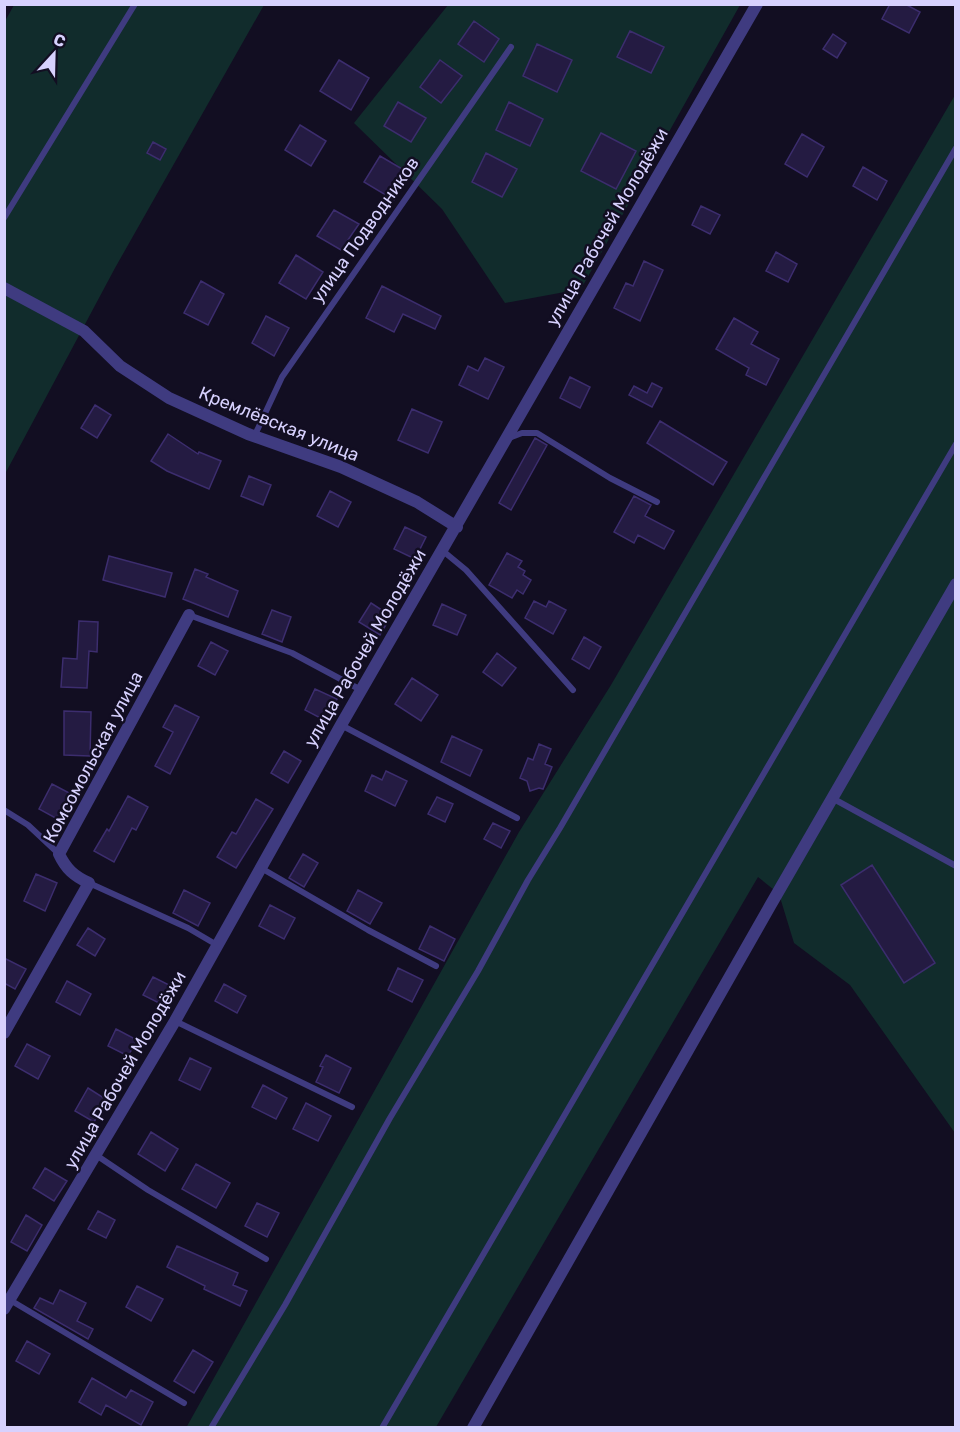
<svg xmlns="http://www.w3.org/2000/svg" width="960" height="1432" font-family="Rubik,sans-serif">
	<rect width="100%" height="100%" fill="#120e22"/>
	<!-- green -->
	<path fill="#112c2c" d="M 14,5 L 264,5 L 115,268 L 5,474 L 4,23 Z
		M 448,5 L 740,5 L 581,289 L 505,303 L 442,209 L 354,123 Z
		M 955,95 L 955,1133 L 850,985 L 794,943 L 779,894 L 758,877 L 436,1427 L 186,1428 L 519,832 L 611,685 Z"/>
	<!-- building -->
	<path fill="#241b42" stroke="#3c2d6e" stroke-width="1.5" d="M 890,4 L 905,4 L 920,12 L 909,33 L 882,19 Z
		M 474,21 L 499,39 L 484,62 L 458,44 Z
		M 630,31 L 664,47 L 651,73 L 617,57 Z
		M 833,34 L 846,43 L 837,58 L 823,49 Z
		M 537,44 L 572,60 L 557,92 L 523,76 Z
		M 339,60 L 369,78 L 351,110 L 320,91 Z
		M 440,60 L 462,76 L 441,103 L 420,87 Z
		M 398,102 L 426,118 L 411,142 L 384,126 Z
		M 509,102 L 543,119 L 530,146 L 496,130 Z
		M 300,125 L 326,141 L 311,166 L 285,150 Z
		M 601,133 L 636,151 L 616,189 L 581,171 Z
		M 802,134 L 824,147 L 807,177 L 785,164 Z
		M 153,142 L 166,149 L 160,160 L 147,153 Z
		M 486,153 L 517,169 L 502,197 L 472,182 Z
		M 380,156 L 409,173 L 394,200 L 364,182 Z
		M 863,167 L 887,181 L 877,200 L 853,186 Z
		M 701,206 L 720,215 L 710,234 L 692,225 Z
		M 334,210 L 359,224 L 341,250 L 317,236 Z
		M 776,252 L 797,264 L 788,282 L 766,271 Z
		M 296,255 L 323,272 L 306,299 L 279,283 Z
		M 644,261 L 663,270 L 640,321 L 614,308 L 626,283 L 633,286 Z
		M 201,281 L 224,294 L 208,325 L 184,313 Z
		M 382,286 L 441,316 L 435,329 L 403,314 L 394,332 L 366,318 Z
		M 266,316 L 289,328 L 274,356 L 252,343 Z
		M 734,318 L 758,332 L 751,344 L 779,359 L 766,385 L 746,375 L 749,368 L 716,349 Z
		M 485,358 L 504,367 L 488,399 L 459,385 L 468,366 L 478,371 Z
		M 570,377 L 590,387 L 580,408 L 560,398 Z
		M 652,383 L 662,388 L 652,407 L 629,395 L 634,386 L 647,393 Z
		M 95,405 L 111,415 L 97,438 L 81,428 Z
		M 412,409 L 442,422 L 428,453 L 398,440 Z
		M 660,421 L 727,462 L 713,485 L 647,443 Z
		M 168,434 L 198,454 L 199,452 L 221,461 L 209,489 L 167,471 L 151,461 Z
		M 535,438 L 547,445 L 511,510 L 499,503 Z
		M 249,476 L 271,485 L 263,505 L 241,496 Z
		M 330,491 L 351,502 L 338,527 L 317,516 Z
		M 634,496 L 651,505 L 645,516 L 674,531 L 664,549 L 638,535 L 634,543 L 614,532 Z
		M 405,527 L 426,537 L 415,559 L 394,549 Z
		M 507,553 L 522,561 L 518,567 L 525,571 L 523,575 L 531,580 L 523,594 L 517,590 L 512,598 L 489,585 Z
		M 109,556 L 172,573 L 165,597 L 103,580 Z
		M 195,569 L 208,574 L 206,577 L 238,591 L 228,617 L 183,599 Z
		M 534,601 L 546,607 L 549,601 L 566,610 L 553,634 L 525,618 Z
		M 371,603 L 391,616 L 380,635 L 359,622 Z
		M 442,604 L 466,615 L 457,635 L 433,625 Z
		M 272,610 L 291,617 L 282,642 L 262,634 Z
		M 79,621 L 98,622 L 97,652 L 89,651 L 87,688 L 61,687 L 63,658 L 77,659 Z
		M 584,637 L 601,647 L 589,669 L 572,659 Z
		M 211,642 L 228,651 L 215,675 L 198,666 Z
		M 497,653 L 516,668 L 502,686 L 483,672 Z
		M 412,678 L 438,695 L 421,721 L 395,704 Z
		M 315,689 L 337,699 L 326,721 L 305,710 Z
		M 175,705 L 199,717 L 170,774 L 155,766 L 173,732 L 163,727 Z
		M 64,711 L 91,712 L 90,756 L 64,755 Z
		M 452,736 L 482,750 L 470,776 L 441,762 Z
		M 539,744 L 551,749 L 545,764 L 552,767 L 543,789 L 539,788 L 530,791 L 527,781 L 520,778 L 528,758 L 533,760 Z
		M 284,751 L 301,761 L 288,783 L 271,773 Z
		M 386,771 L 407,781 L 395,806 L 365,791 L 372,775 L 382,780 Z
		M 52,784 L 75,796 L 61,821 L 39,809 Z
		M 128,796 L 148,807 L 136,830 L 132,828 L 114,862 L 94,851 L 107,829 L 109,831 Z
		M 437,797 L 453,804 L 445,822 L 428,814 Z
		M 256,799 L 273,809 L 236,868 L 217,857 L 232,832 L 236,834 Z
		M 493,823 L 510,831 L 501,848 L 484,839 Z
		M 303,854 L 318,863 L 304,887 L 289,878 Z
		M 872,865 L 935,963 L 904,983 L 841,885 Z
		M 36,874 L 57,883 L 45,911 L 24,901 Z
		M 184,890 L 210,903 L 198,926 L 173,913 Z
		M 358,890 L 382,903 L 370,924 L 347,911 Z
		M 270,905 L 295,918 L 284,939 L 259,926 Z
		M 430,926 L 455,939 L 444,961 L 419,949 Z
		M 88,928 L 105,939 L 95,956 L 77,945 Z
		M 4,958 L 26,969 L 15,989 L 4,983 Z
		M 398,968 L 423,980 L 412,1002 L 388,990 Z
		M 153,977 L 173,987 L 163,1005 L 143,995 Z
		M 67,981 L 91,994 L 80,1015 L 56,1002 Z
		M 224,984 L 246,996 L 237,1013 L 215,1001 Z
		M 116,1029 L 137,1040 L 128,1056 L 108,1046 Z
		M 27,1044 L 50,1056 L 38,1079 L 15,1066 Z
		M 326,1055 L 351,1068 L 339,1093 L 316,1082 L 323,1067 L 320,1066 Z
		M 190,1058 L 211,1068 L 200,1090 L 179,1080 Z
		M 263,1085 L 287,1098 L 276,1119 L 252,1107 Z
		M 88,1088 L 107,1100 L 94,1122 L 75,1111 Z
		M 306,1103 L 331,1116 L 318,1141 L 293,1129 Z
		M 151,1132 L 178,1149 L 165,1171 L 138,1154 Z
		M 196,1164 L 230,1183 L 216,1208 L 182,1189 Z
		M 45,1168 L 67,1181 L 54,1201 L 33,1188 Z
		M 257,1203 L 279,1213 L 267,1237 L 245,1226 Z
		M 98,1211 L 115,1220 L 106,1238 L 88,1229 Z
		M 26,1215 L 42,1225 L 27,1251 L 11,1242 Z
		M 177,1246 L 238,1273 L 233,1285 L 247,1291 L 240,1306 L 204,1289 L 205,1286 L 167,1267 Z
		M 137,1286 L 163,1299 L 151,1321 L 126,1307 Z
		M 60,1290 L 86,1303 L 77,1321 L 93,1329 L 88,1339 L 34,1308 L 40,1298 L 53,1304 Z
		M 27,1341 L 50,1354 L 39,1374 L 16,1361 Z
		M 193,1350 L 213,1362 L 194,1393 L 174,1381 Z
		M 92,1378 L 126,1398 L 131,1390 L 153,1402 L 141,1425 L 106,1405 L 101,1415 L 79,1402 Z"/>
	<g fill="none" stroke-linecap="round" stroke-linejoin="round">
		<!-- service -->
		<path stroke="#3f3b80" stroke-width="6" d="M 4,218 L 135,4
			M 254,437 L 282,377 L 511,47
			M 509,438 L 522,433 L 537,433 L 610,478 L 657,502
			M 443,551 L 466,570 L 573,690
			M 189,615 L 292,653 L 361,690
			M 341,725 L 517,818
			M 832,798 L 956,866
			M 4,810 L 28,825 L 59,854
			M 261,868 L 368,930 L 436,966
			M 89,883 L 188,928 L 217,945
			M 175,1021 L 352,1107
			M 96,1155 L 148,1190 L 266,1259
			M 10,1300 L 184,1403
			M 211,1428 L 285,1305 L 390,1118 L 478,971 L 528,880 L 560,828 L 956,148
			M 382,1428 C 572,1099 767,773 956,444"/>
		<!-- minor -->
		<path stroke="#3f3b80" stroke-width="12" d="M 4,288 L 84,331 L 120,366 L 169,398 L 248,434 L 341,467 L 417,502 L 457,527
			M 4,1033 L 89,883 C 74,876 66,869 59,854 L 189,615
			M 4,1309 L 175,1021 L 341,725 L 757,4
			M 473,1428 L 770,906 L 956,584"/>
	</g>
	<g text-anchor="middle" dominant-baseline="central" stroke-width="5" stroke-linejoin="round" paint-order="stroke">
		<!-- street labels -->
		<g font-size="18" fill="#d7d1fe" stroke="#120e22">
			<text transform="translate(607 227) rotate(-60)">улица Рабочей Молодёжи</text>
			<text transform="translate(365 230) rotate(-55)">улица Подводников</text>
			<text transform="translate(279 424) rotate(22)">Кремлёвская улица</text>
			<text transform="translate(365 648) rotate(-60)">улица Рабочей Молодёжи</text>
			<text transform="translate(93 757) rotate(-62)">Комсомольская улица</text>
			<text transform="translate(125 1070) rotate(-60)">улица Рабочей Молодёжи</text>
		</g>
	</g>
	<!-- border -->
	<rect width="960" height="1432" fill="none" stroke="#d7d1fe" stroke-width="12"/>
	<!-- north arrow -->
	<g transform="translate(54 54) rotate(22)" stroke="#120e22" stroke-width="4.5" paint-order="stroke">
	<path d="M0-4.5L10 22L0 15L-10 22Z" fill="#d7d1fe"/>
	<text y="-9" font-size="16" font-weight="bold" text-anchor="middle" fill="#d7d1fe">С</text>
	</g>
</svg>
